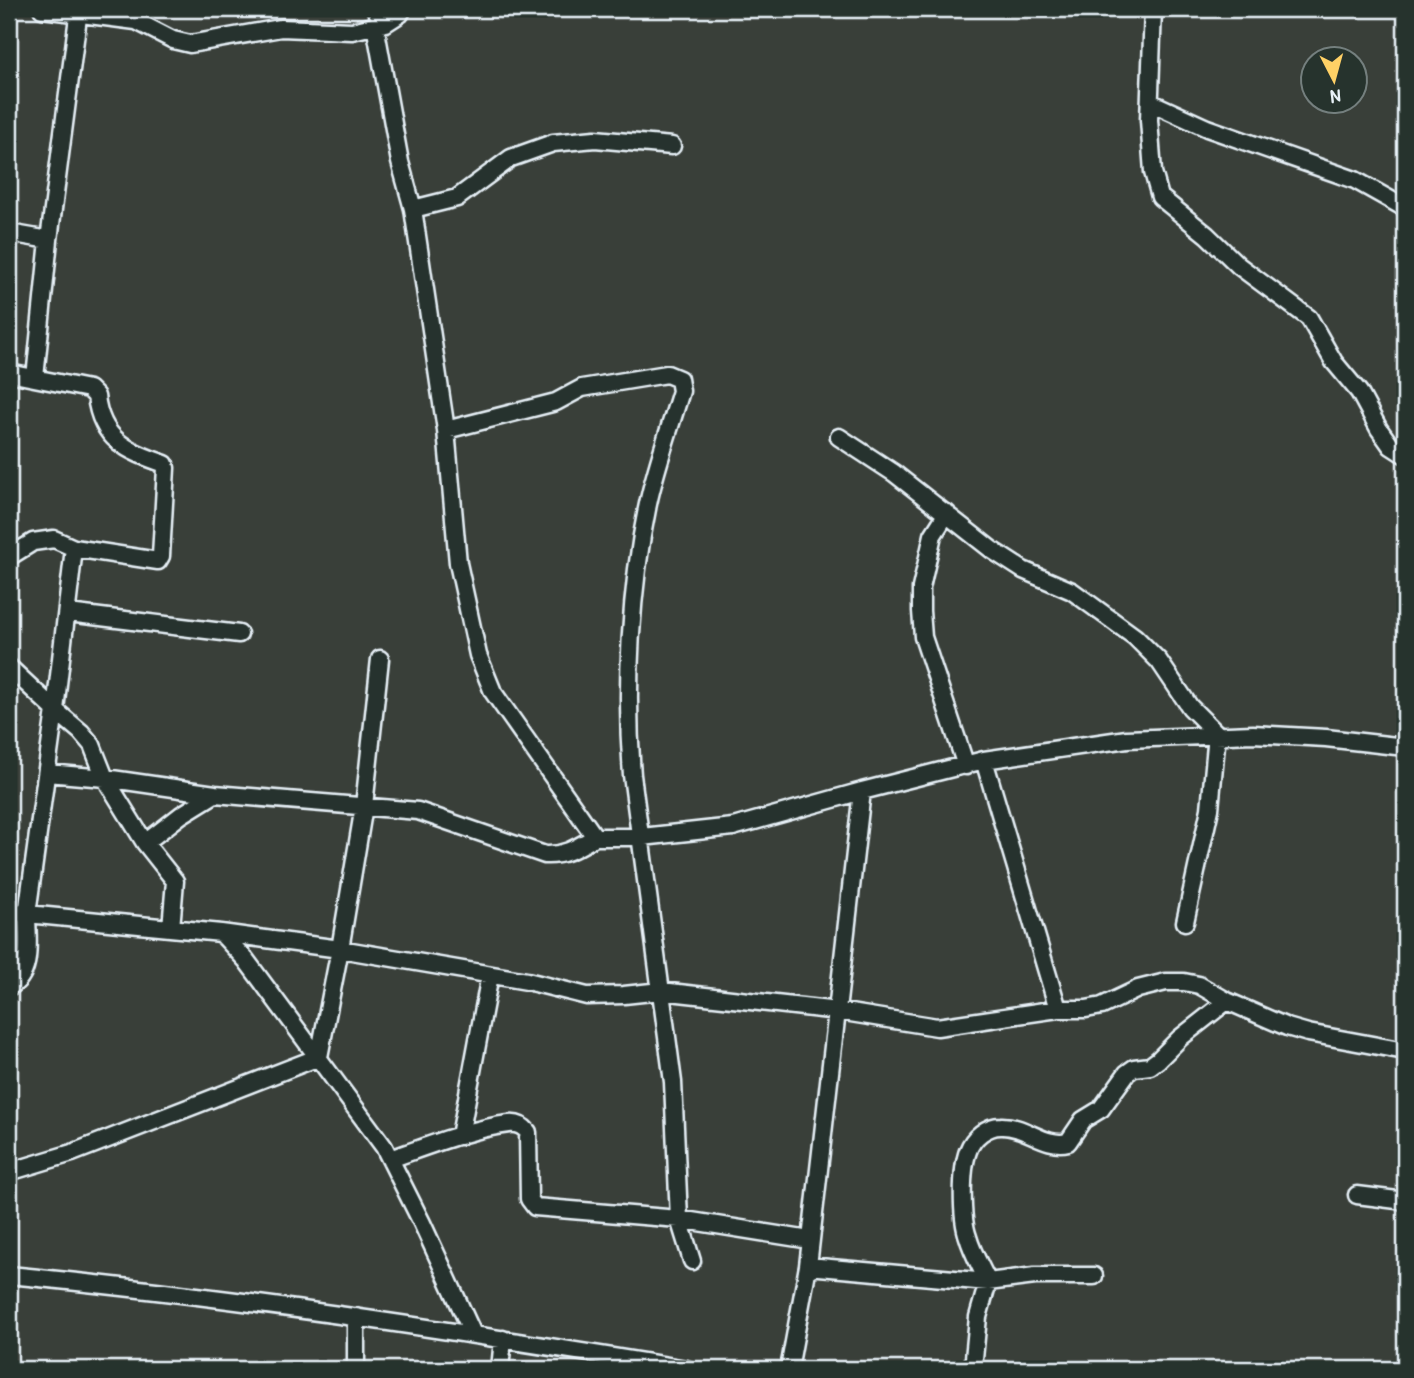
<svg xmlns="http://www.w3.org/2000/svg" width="1414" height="1378" font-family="'Patrick Hand',sans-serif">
	<rect width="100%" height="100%" fill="#393f39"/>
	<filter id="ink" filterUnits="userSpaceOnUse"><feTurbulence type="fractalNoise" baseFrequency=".0143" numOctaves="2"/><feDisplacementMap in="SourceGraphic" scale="14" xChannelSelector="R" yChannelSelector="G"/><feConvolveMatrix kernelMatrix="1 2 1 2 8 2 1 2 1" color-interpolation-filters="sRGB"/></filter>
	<g filter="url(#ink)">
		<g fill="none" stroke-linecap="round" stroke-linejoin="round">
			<!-- minor casing -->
			<g stroke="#e8f1f8" stroke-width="21">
				<path id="minor" d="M 42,9 L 136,21 L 173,40 L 190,44 L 281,28 L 352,31 L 386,23 L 400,14 L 403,9
					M 375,9 L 386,23
					M 1153,9 L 1149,120 L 1153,172 L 1160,197 L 1207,235 L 1239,266 L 1309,318 L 1334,362 L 1359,392 L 1379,429 L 1391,446 L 1405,455
					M 375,25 L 400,162 L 413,209 L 446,430 L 458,563 L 478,655 L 493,692 L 595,837 L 642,837 L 733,827 L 862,791 L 984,760 L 1127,739 L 1253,734 L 1326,738 L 1405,747
					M 1150,102 L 1207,128 L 1355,180 L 1405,208
					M 413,209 L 457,198 L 511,158 L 553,143 L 595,139 L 672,146
					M 9,233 L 49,240
					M 9,373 L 89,389 L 96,396 C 101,440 127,451 165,464 L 166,468 L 161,556 L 158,561 L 74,548 L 54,539 L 33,542 L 9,557
					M 35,378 L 49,240 L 79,9
					M 446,430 L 556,402 L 582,388 L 667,374 L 679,379 L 681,391 C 670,428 656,466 648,504 C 630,589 625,688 632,775 L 673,1082 L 679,1219 L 692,1261
					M 839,437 L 894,473 L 992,550 L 1023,570 L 1072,591 L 1135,637 L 1159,661 L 1190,707 L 1217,734 L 1210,809 L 1185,922
					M 947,513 L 933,535 L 921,588 L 921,611 L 923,637 L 966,766
					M 74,548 L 55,710 L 81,732 L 92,745 L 105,778 L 145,843 L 175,881 L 171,928
					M 68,613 L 239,634
					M 9,667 L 55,710 L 27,914 L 221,933 L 246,960 L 384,1147 L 422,1223 L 473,1334
					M 984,760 L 1058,1009
					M 47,773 L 105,778 L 215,794 L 418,811 L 545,855 C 565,856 578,847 595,837
					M 145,843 L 181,815 L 215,794
					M 9,911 L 27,914 C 27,939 34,974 9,987
					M 221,933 L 340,949 L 527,981 L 587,996 L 624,995 L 661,991 L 838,1011 L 937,1027 L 1058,1009 L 1086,1009 L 1102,1006 L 1138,989 L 1166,982 L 1184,982 L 1199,985 L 1227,1001 L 1287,1027 L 1308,1033 L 1405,1051
					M 460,1136 L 490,975
					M 390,1159 C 425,1147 473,1128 509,1124 C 517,1123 523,1126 528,1132 L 529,1199 L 535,1207 L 679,1219 L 810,1240
					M 9,1172 L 72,1153 L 319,1057 L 340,949 L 364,806 L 380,659
					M 1357,1195 L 1405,1201
					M 808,1266 L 988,1282 L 1035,1276 L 1094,1276
					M 9,1275 C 236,1297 462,1332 687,1369
					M 356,1317 L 356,1369
					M 500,1369 L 503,1339
					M 789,1369 L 808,1266 L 862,791
					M 973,1369 L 978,1317 L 988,1282 C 981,1267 972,1252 968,1237 C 961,1218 961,1170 968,1151 C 973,1137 987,1126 1001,1126 C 1025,1125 1045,1148 1068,1142 L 1083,1120 L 1101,1109 L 1127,1073 L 1134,1068 L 1150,1066 L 1158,1060 L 1180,1038 L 1227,1001"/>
			</g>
			<!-- minor -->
			<use href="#minor" stroke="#26332d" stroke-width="16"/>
		</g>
	</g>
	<!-- margin -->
	<rect width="1414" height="1378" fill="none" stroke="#26332d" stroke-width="35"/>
	<rect x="18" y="18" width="1379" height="1343" fill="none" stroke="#e8f1f8" stroke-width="2.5" filter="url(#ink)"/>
	<!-- north arrow -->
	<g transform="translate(1334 80) rotate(174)"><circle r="33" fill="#26332d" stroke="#747f7e" stroke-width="2"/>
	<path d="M0-5L12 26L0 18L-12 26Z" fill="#ffd166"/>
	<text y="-10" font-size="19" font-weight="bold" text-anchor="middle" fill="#e8f1f8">N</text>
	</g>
</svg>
